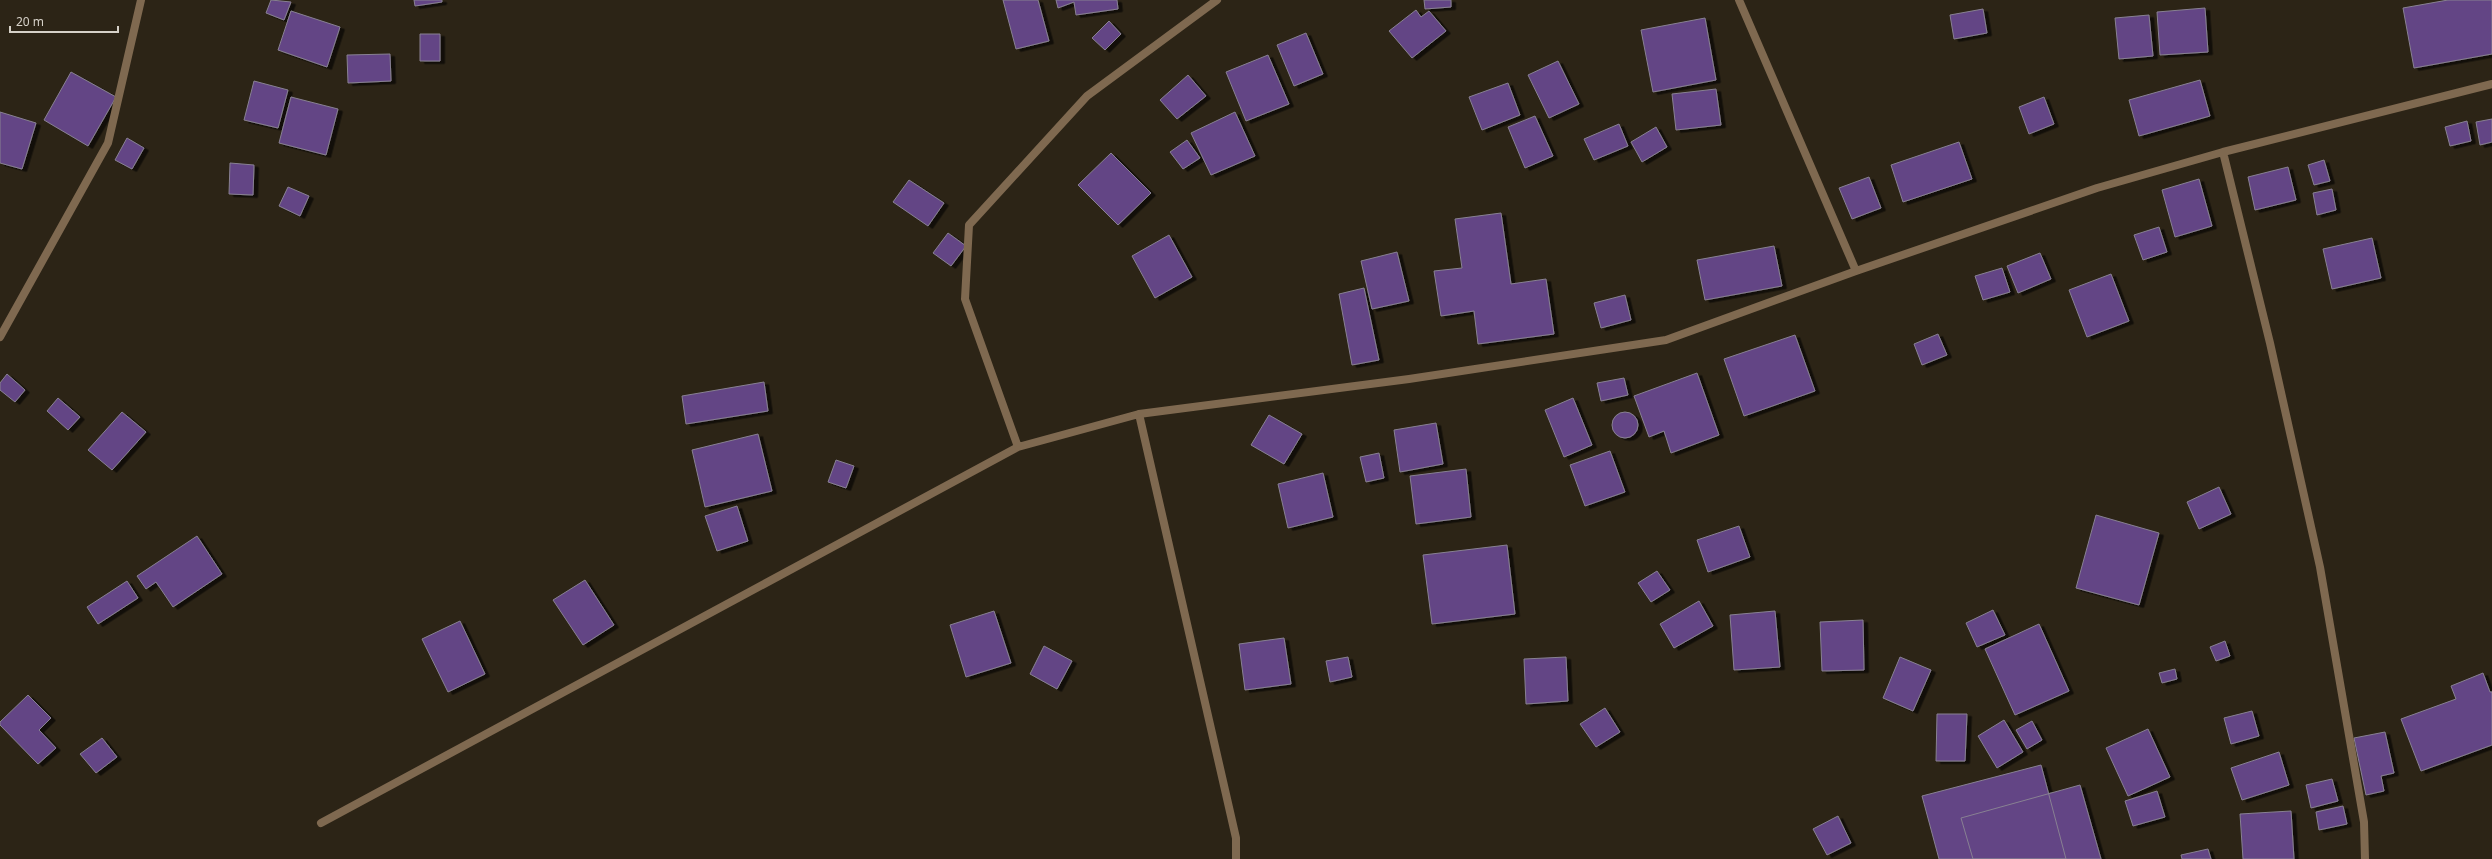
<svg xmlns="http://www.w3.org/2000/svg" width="2492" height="859" font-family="'Noto Sans',sans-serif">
	<defs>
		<filter id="shadow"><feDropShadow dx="4.5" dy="2.5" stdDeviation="0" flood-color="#0009"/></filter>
	</defs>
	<rect width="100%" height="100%" fill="#2c2416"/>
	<!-- building -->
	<path fill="#634585" stroke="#888192" filter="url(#shadow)" d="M 271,0 L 291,2 L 284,20 L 266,13 Z
		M 414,0 L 442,0 L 442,2 L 415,6 Z
		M 1003,0 L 1038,0 L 1049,41 L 1016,49 Z
		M 1056,0 L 1117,0 L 1118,9 L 1076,15 L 1074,2 L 1058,8 Z
		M 1424,0 L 1451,0 L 1451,7 L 1425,9 Z
		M 2448,0 L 2492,0 L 2492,54 L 2414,68 L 2403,8 Z
		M 2205,8 L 2208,52 L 2160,55 L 2157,12 Z
		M 1983,9 L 1987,33 L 1954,39 L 1950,15 Z
		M 1416,10 L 1421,17 L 1429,11 L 1446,31 L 1412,58 L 1389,31 Z
		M 291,11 L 340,27 L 327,67 L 278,50 Z
		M 2149,15 L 2153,56 L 2119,59 L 2115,18 Z
		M 1705,18 L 1716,80 L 1653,92 L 1641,30 Z
		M 1109,21 L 1121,34 L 1105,50 L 1092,38 Z
		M 1306,33 L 1323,74 L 1294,86 L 1277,45 Z
		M 420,34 L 440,34 L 440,61 L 420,61 Z
		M 390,54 L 391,81 L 348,83 L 347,55 Z
		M 1268,55 L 1289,104 L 1246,121 L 1226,72 Z
		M 1558,61 L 1579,104 L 1549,118 L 1528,75 Z
		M 71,72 L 116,97 L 88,146 L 44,120 Z
		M 1188,75 L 1206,96 L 1177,119 L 1160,100 Z
		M 2200,80 L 2210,116 L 2139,136 L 2129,100 Z
		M 254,81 L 288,90 L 278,128 L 244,120 Z
		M 1508,83 L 1520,115 L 1482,130 L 1469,97 Z
		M 1716,89 L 1721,125 L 1676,130 L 1672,94 Z
		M 291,97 L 338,109 L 326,155 L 279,143 Z
		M 2044,97 L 2054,124 L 2029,134 L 2019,107 Z
		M 0,112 L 36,123 L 22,169 L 0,163 Z
		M 1235,112 L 1255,156 L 1211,175 L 1191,133 Z
		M 1535,116 L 1553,156 L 1525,168 L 1508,127 Z
		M 2492,119 L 2492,142 L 2480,145 L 2476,122 Z
		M 2467,121 L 2471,141 L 2450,146 L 2445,127 Z
		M 1619,124 L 1628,146 L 1594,160 L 1584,139 Z
		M 1656,127 L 1667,147 L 1642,162 L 1631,142 Z
		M 127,138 L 144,148 L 132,169 L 115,160 Z
		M 1187,140 L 1200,158 L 1183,169 L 1170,152 Z
		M 1959,142 L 1972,179 L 1903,202 L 1891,165 Z
		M 1111,153 L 1151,193 L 1118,225 L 1078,185 Z
		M 2324,160 L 2330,181 L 2314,185 L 2308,165 Z
		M 230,163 L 254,165 L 253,195 L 229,194 Z
		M 2288,167 L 2296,200 L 2255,210 L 2248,177 Z
		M 1869,177 L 1881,208 L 1852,219 L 1839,188 Z
		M 2199,179 L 2212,226 L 2175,237 L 2162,190 Z
		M 909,180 L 944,203 L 928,226 L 893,202 Z
		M 288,187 L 309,196 L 300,216 L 279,206 Z
		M 2332,189 L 2336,210 L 2317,215 L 2313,193 Z
		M 1501,213 L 1511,284 L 1546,279 L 1554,334 L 1478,344 L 1474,311 L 1441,316 L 1434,271 L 1462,268 L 1455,219 Z
		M 2159,227 L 2167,252 L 2143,260 L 2134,235 Z
		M 948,233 L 966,246 L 951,266 L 933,253 Z
		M 1169,235 L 1192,277 L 1155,298 L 1132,256 Z
		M 2372,238 L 2381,278 L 2332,289 L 2323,249 Z
		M 1774,246 L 1782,286 L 1705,300 L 1697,260 Z
		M 1397,252 L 1409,301 L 1372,309 L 1361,261 Z
		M 2040,253 L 2051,279 L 2018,293 L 2007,266 Z
		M 2002,268 L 2010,292 L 1983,300 L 1975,276 Z
		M 2111,274 L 2129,321 L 2087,337 L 2069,290 Z
		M 1364,288 L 1379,360 L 1352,365 L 1339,294 Z
		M 1625,295 L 1631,320 L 1601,328 L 1594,303 Z
		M 1938,334 L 1947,355 L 1922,365 L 1914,344 Z
		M 1795,335 L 1815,391 L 1744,416 L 1724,359 Z
		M 1697,373 L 1719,435 L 1671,453 L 1664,431 L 1649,437 L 1634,396 Z
		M 7,374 L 25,390 L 15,402 L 0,390 L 0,383 Z
		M 1624,378 L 1628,395 L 1601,401 L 1597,383 Z
		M 764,382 L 768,411 L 686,424 L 682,396 Z
		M 58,398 L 80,417 L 68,430 L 47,411 Z
		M 1573,398 L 1592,445 L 1564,457 L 1545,410 Z
		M 122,412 L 146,432 L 112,470 L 88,450 Z
		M1612 425a13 13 0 1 1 26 0a13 13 0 1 1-26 0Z
		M 1269,415 L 1302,434 L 1284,464 L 1251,445 Z
		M 1436,423 L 1443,464 L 1400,472 L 1394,430 Z
		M 758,434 L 772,491 L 705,507 L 692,450 Z
		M 1610,451 L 1625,492 L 1585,506 L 1570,465 Z
		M 1379,453 L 1384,478 L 1366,482 L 1360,457 Z
		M 836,460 L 854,466 L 846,488 L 828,482 Z
		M 1466,469 L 1471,517 L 1416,524 L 1410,476 Z
		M 1323,473 L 1333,517 L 1288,528 L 1278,484 Z
		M 2219,487 L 2231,514 L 2199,529 L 2187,502 Z
		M 737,506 L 748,541 L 717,551 L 705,516 Z
		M 2096,515 L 2159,533 L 2139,605 L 2076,588 Z
		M 1739,526 L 1750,557 L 1708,572 L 1697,540 Z
		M 197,536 L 222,574 L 173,607 L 156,582 L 146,589 L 137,576 Z
		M 1507,545 L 1515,614 L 1432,624 L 1423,555 Z
		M 1657,571 L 1670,590 L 1651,602 L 1638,583 Z
		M 585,580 L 614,625 L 583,645 L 553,600 Z
		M 127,581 L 138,598 L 98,624 L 87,607 Z
		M 1699,601 L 1713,626 L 1674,648 L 1660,624 Z
		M 1993,610 L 2005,635 L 1977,647 L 1966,623 Z
		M 994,611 L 1011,663 L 966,677 L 950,625 Z
		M 1775,611 L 1780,667 L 1734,670 L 1730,615 Z
		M 1863,620 L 1864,670 L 1822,671 L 1820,622 Z
		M 460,621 L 485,674 L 448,692 L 422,639 Z
		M 2039,624 L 2069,691 L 2015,715 L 1985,649 Z
		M 1284,638 L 1291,684 L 1245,690 L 1239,644 Z
		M 2225,641 L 2230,656 L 2216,661 L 2210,647 Z
		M 1044,646 L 1072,661 L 1057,689 L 1030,674 Z
		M 1348,657 L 1352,677 L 1330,682 L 1326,661 Z
		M 1566,657 L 1568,701 L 1526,704 L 1524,659 Z
		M 1900,657 L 1931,670 L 1913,711 L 1883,698 Z
		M 2175,669 L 2177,679 L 2162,683 L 2159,673 Z
		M 2483,673 L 2490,692 L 2492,692 L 2492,745 L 2421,771 L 2401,719 L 2456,699 L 2451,686 Z
		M 28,695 L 51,718 L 39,730 L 56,748 L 38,764 L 0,725 L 0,722 Z
		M 1605,708 L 1620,732 L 1596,747 L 1580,724 Z
		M 2252,711 L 2259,736 L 2231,744 L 2224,718 Z
		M 1937,714 L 1967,714 L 1965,761 L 1936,761 Z
		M 2004,720 L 2023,752 L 1997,768 L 1978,736 Z
		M 2032,721 L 2042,740 L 2027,749 L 2016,730 Z
		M 2148,729 L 2170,777 L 2128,796 L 2106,748 Z
		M 2385,732 L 2394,773 L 2381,776 L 2384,791 L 2366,795 L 2354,738 Z
		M 102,738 L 117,757 L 96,773 L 80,754 Z
		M 2279,752 L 2289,785 L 2242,800 L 2231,768 Z
		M 2041,765 L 2066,859 L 1939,859 L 1922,796 Z
		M 2332,779 L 2338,801 L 2311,808 L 2306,785 Z
		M 2080,785 L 2101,859 L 1973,859 L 1961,818 Z
		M 2157,791 L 2165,817 L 2133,826 L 2125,801 Z
		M 2343,806 L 2347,824 L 2319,830 L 2316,812 Z
		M 2291,811 L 2294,859 L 2243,859 L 2240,814 Z
		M 1838,816 L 1851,843 L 1827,855 L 1813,829 Z
		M 2208,849 L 2211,859 L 2182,859 L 2181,855 Z"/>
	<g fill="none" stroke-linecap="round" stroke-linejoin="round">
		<!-- minor -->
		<path stroke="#7f6950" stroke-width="8" d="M 1739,0 L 1856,271
			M 2223,152 L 2270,343 L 2320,567 L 2364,822 L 2365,859
			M 0,337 L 108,143 L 141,0
			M 1018,447 L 965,299 L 969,225 L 1087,96 L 1217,0
			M 321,823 L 1018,447 L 1139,414
			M 1236,859 L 1236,838 L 1139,414 L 1409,379 L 1666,340 L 1856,271 L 2097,188 L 2223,152 L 2492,84"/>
	</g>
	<!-- scale -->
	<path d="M10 26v6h108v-6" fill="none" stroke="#d6d1c8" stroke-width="2"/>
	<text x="16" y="26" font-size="12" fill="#d6d1c8" stroke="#2c2416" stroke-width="3" paint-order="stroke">20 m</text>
</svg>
